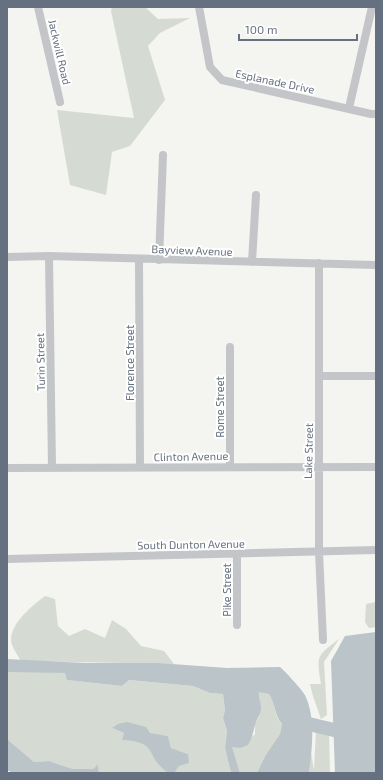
<svg xmlns="http://www.w3.org/2000/svg" width="383" height="780" font-family="'Exo 2',sans-serif">
	<rect width="100%" height="100%" fill="#f4f4f1"/>
	<!-- green -->
	<path fill="#d5dbd2" d="M 112,7 L 145,7 L 158,19 L 190,18 L 160,33 L 148,46 L 165,100 L 130,146 L 112,152 L 106,195 L 70,185 L 57,110 L 134,118 L 111,11 Z
		M 45,596 L 55,599 L 58,626 L 69,636 L 85,629 L 105,638 L 112,620 L 126,629 L 141,646 L 164,651 L 174,664 L 21,661 C 18,656 14,650 12,645 C 6,626 33,605 45,596 Z
		M 376,602 L 376,627 L 369,628 L 365,622 L 366,604 Z
		M 339,639 L 324,662 L 327,715 L 321,719 L 313,696 L 310,684 L 321,684 C 316,655 317,656 339,639 Z
		M 34,671 L 65,673 L 68,680 L 122,686 L 129,680 L 193,686 L 210,693 L 223,694 L 225,710 L 223,718 L 227,731 L 225,748 L 231,773 L 174,773 L 174,771 L 188,754 L 171,748 L 168,736 L 112,728 L 124,733 L 123,740 C 160,742 145,756 168,773 L 99,773 L 98,764 L 93,769 L 73,769 L 49,761 L 34,762 L 7,739 L 7,672 Z
		M 259,691 L 269,694 C 277,706 273,714 282,724 L 280,734 L 265,756 L 257,773 L 240,773 L 231,746 L 240,748 L 255,734 L 255,723 L 259,717 L 261,707 L 258,697 Z
		M 316,729 L 329,733 L 330,773 L 309,773 L 311,753 L 314,770 Z"/>
	<!-- water -->
	<path fill="#bbc4c9" d="M 376,632 L 376,773 L 335,773 L 331,661 L 345,636 Z
		M 7,659 L 85,663 L 158,663 L 227,668 L 280,667 C 285,671 302,690 305,695 C 316,718 312,749 309,773 L 257,773 L 265,756 L 280,734 L 282,724 C 274,714 276,705 269,694 L 259,692 C 258,698 261,701 261,707 C 262,714 256,719 255,725 C 253,733 252,738 248,745 L 240,748 L 232,747 L 240,773 L 231,773 L 225,748 L 227,731 L 223,718 L 225,710 L 223,694 L 210,693 L 193,686 L 129,680 L 122,686 L 67,680 L 65,673 L 7,672 Z
		M 127,722 L 146,727 L 150,733 L 168,736 L 171,748 L 188,754 L 189,763 L 179,766 L 174,773 L 168,773 C 144,756 160,742 122,740 L 124,733 L 112,728 L 118,724 Z
		M 7,739 L 34,762 L 49,761 L 73,769 L 93,769 L 98,764 L 99,773 L 13,773 L 7,770 Z"/>
	<g fill="none" stroke-linecap="round" stroke-linejoin="round">
		<!-- river -->
		<path stroke="#bbc4c9" stroke-width="14" d="M 292,720 L 334,730 L 376,724"/>
		<!-- minor -->
		<path stroke="#c3c5c9" stroke-width="8" d="M 38,7 L 60,102
			M 199,7 L 210,67 L 222,80 L 371,114 L 376,114
			M 349,108 L 372,7
			M 49,256 L 52,467
			M 7,257 L 49,256 L 376,265
			M 139,259 L 140,467
			M 159,260 L 163,155
			M 252,262 L 256,195
			M 319,263 L 319,552 L 323,640
			M 230,347 L 230,467
			M 320,376 L 376,376
			M 7,468 L 376,467
			M 237,554 L 237,625
			M 7,559 L 376,550"/>
	</g>
	<g text-anchor="middle" dominant-baseline="central" stroke-width="4" stroke-linejoin="round" paint-order="stroke">
		<!-- street labels -->
		<g font-size="11" fill="#657180" stroke="#fff">
			<text transform="translate(60 52) rotate(77)">Jackwill Road</text>
			<text transform="translate(275 81) rotate(12)">Esplanade Drive</text>
			<text transform="translate(192 250) rotate(2)">Bayview Avenue</text>
			<text transform="translate(40 362) rotate(-91)">Turin Street</text>
			<text transform="translate(129 363) rotate(-90)">Florence Street</text>
			<text transform="translate(219 407) rotate(-90)">Rome Street</text>
			<text transform="translate(308 451) rotate(-89)">Lake Street</text>
			<text transform="translate(191 456) rotate(-1)">Clinton Avenue</text>
			<text transform="translate(191 544) rotate(-1)">South Dunton Avenue</text>
			<text transform="translate(226 590) rotate(-90)">Pike Street</text>
		</g>
	</g>
	<!-- border -->
	<rect width="383" height="780" fill="none" stroke="#657180" stroke-width="16"/>
	<!-- scale -->
	<path d="M239 34v6h118v-6" fill="none" stroke="#657180" stroke-width="2"/>
	<text x="245" y="34" font-size="12" fill="#657180" stroke="#ffffff" stroke-width="3" paint-order="stroke">100 m</text>
</svg>
